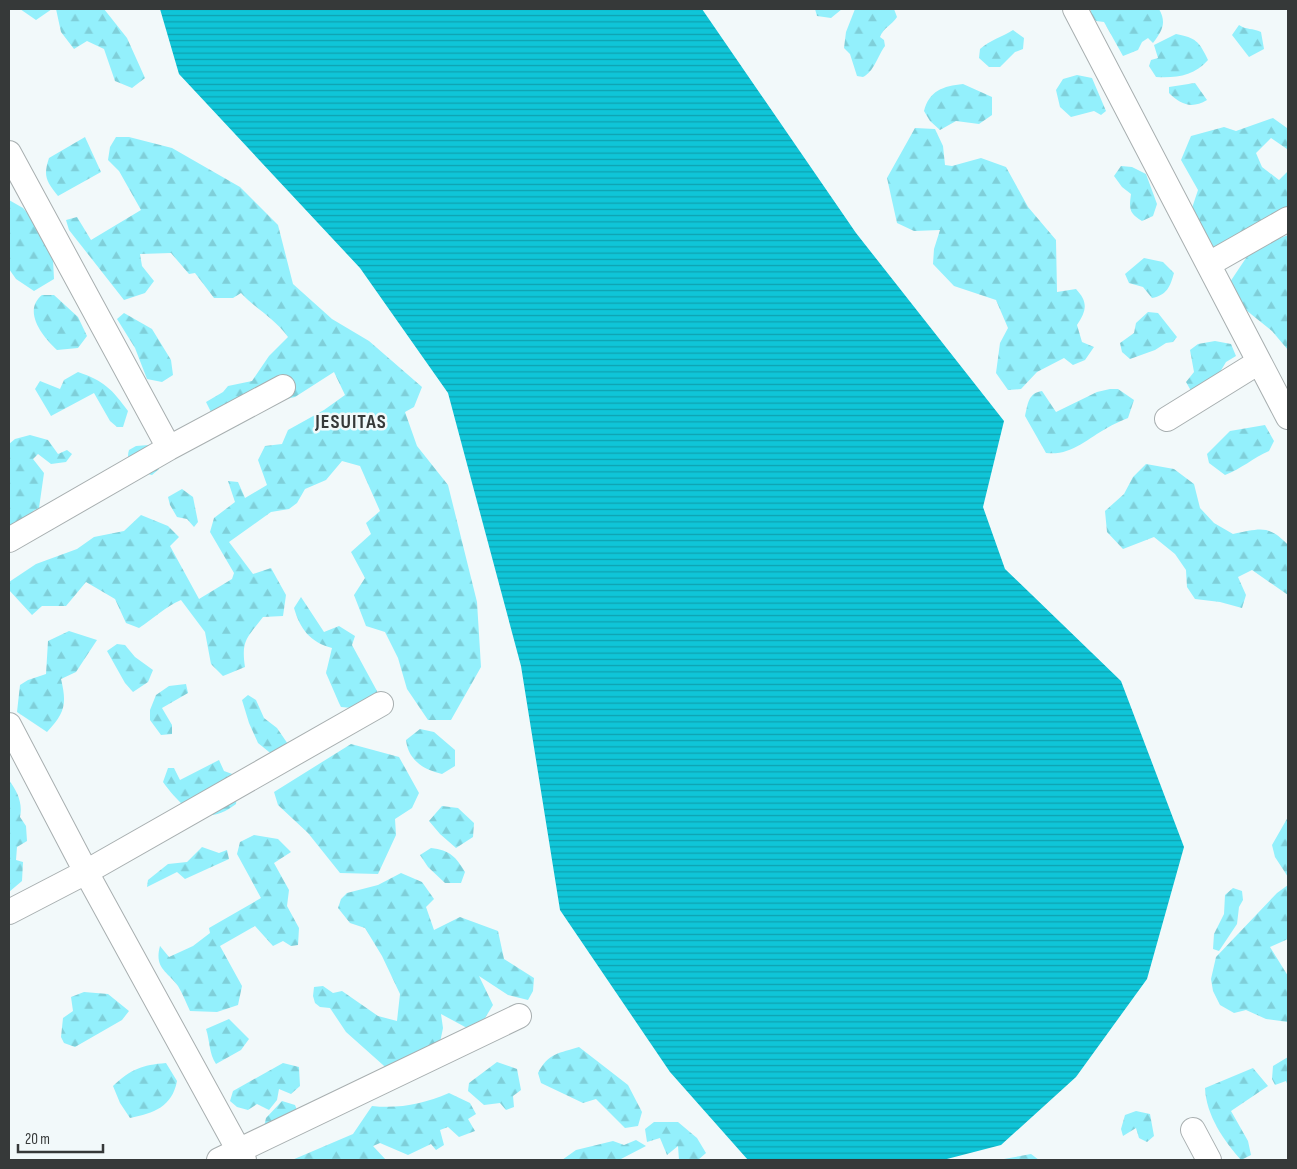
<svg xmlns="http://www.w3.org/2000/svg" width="1297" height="1169" font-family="'Sofia Sans Condensed',sans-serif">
	<defs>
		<pattern id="forest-firs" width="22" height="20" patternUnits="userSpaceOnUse" patternTransform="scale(1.25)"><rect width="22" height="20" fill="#93f0fc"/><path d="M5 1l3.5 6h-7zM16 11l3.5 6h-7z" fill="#7fcfd9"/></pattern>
		<pattern id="water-rules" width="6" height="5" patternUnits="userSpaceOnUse" patternTransform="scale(1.25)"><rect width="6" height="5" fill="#0fc5d8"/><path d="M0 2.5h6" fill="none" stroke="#0fa1b0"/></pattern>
	</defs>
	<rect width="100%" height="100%" fill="#f2f9fa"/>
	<!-- forest -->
	<path fill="url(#forest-firs)" d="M 20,9 L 52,9 L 36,20 Z
		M 56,9 L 104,9 L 127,38 L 145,78 L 132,88 L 115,81 L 104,49 L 87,41 L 74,49 L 61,32 Z
		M 815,9 L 842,9 L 831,18 L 817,16 Z
		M 855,9 L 894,9 L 897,17 C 892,25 883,28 880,37 L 884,40 L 885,46 C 878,55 874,72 863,77 L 857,76 L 850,54 L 844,48 L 846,32 Z
		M 1091,9 L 1159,9 C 1167,23 1162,31 1153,43 L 1148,38 L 1142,42 L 1138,50 L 1123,56 L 1104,22 L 1096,21 L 1090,14 Z
		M 1239,25 C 1246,30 1253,28 1261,32 L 1264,49 L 1249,57 L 1232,35 Z
		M 1013,30 L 1024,38 L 1023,49 L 1015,52 L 1000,67 L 989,67 L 979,58 L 980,49 C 990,40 1002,37 1013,30 Z
		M 1176,34 C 1196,38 1199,41 1208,60 C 1194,76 1177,78 1156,77 L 1149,66 L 1151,60 L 1158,58 L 1154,45 Z
		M 1077,75 L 1092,78 L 1106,111 L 1101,115 L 1094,111 L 1071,117 L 1060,107 L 1056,90 L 1063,79 Z
		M 1195,83 L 1207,100 C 1192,109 1181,105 1169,93 L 1169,87 Z
		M 963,84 L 992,97 L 992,115 L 979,124 L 956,121 L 940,130 L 930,121 L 924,111 C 929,91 943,86 963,84 Z
		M 1273,118 L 1287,128 L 1287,149 L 1271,138 L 1256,153 L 1262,167 L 1279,180 L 1288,171 L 1288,232 L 1223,262 L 1188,220 L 1198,190 L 1181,160 L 1191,136 L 1224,127 L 1236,131 Z
		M 915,128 L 935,129 L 943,146 L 945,165 L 952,166 L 981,158 L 1006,167 L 1028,207 L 1056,240 L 1057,292 L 1076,289 C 1088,302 1087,310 1077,325 L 1082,342 L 1094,347 L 1085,360 L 1073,365 L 1064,358 L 1037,372 L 1021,389 L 1008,390 L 996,373 L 1000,343 L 1008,328 L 996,300 L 954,286 L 933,264 L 934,249 L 940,230 L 914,231 L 897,223 L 887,178 Z
		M 85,137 L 101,172 L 58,196 C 46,181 43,176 49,158 Z
		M 116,137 L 129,137 L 172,148 L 240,187 L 278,225 L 293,284 L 332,319 L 369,341 L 422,387 L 414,407 L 405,412 L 417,446 L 448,485 L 477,602 L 481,667 L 451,720 L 428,720 L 407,689 L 398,658 L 385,632 L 366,626 L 354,595 L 365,578 L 351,552 L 371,534 L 366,523 L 380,511 L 360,466 L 342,461 L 326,480 L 305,489 L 297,503 L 289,509 L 271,512 L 229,542 L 253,574 L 271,568 L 286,595 L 283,616 L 263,617 C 247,638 241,640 245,667 L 223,676 L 211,664 L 205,632 L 181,600 C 165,607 153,619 139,628 L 126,623 L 115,599 L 86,582 L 66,606 L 42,606 L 32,615 L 9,590 L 9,582 L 36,564 L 77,549 L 94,537 L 124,531 L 141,515 L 168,526 L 179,537 L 170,546 L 199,599 L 232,579 L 234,573 L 210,532 L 214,518 L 235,502 L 228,481 L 238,482 L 245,498 L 267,485 L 258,460 L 265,446 L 282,444 L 288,430 L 324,410 L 345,395 L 334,372 L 295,397 L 252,407 L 238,426 L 215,420 L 206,402 L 223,392 L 228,386 L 252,381 L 269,356 L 288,337 C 275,319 256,309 241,293 L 233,298 L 214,298 L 195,273 L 189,274 L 171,253 L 140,254 L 142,266 L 154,281 L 145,293 L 124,300 L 69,230 L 66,220 L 77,217 L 91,240 L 141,210 L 119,171 L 108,160 L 110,147 Z
		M 1121,166 L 1132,167 L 1146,174 L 1157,204 L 1153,216 L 1142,221 C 1129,213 1129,209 1131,194 L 1122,187 L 1114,176 Z
		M 9,200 L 23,208 L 34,221 L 56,237 L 53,260 L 54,279 L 34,291 L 16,279 L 9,269 Z
		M 1288,235 L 1288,350 L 1272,331 L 1231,298 L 1228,285 L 1252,249 Z
		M 1144,258 L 1163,262 L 1174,273 C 1170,287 1167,295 1152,298 L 1143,287 L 1129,283 L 1125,274 Z
		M 42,295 L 54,295 L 78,317 L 87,336 L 78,348 L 57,350 C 43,337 22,311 42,295 Z
		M 1148,312 L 1158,313 L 1177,337 L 1173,342 L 1166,343 L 1155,350 L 1130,359 L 1122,352 L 1120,343 L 1134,333 L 1136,323 Z
		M 124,313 L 152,329 L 171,360 L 173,375 L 162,382 L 147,379 L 135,348 L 117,319 Z
		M 1215,341 L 1231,344 L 1236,356 L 1226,362 L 1217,377 L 1194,396 L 1186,382 L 1194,372 L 1190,350 L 1198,344 Z
		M 78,372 C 104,381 112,389 128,411 L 123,427 L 117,427 L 110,421 L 94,393 L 51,416 L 35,389 L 40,381 L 60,389 L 64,380 Z
		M 1110,389 L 1118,389 L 1134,400 L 1128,418 C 1121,421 1113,424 1107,428 C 1087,439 1071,456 1046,453 L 1025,416 C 1028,404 1028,393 1042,391 L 1056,412 L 1097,392 Z
		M 1265,425 L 1274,441 L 1269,451 C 1253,458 1241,469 1225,475 L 1209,463 L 1207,454 L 1230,431 Z
		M 30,435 L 48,440 L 58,454 L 67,450 L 72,454 L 66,462 L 51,464 L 38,454 L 33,459 L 44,473 L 39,508 L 33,511 L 32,524 L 9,535 L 9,444 L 15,439 Z
		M 149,445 L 158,458 L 159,469 L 152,475 C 139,471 124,466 129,450 L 136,446 Z
		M 1146,464 L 1174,469 L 1194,484 L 1200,508 L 1214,523 L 1233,534 C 1260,529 1268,524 1288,545 L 1288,595 L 1252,570 L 1238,577 L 1246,595 L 1242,608 L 1220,602 L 1195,599 L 1187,587 L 1186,570 L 1175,554 L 1154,537 L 1123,549 L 1107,532 L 1105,511 L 1124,494 L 1133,477 Z
		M 182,489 L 193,497 L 198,522 L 194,527 L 187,519 L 177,517 L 170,505 L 168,497 Z
		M 301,597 L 324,632 L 339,626 L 355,636 L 352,645 L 377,691 L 376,700 L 364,709 L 341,707 L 339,703 L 326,673 L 332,648 C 310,642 300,629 294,608 Z
		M 69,631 L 97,640 L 76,672 L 61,679 C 67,704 65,713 47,732 L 17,712 L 20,685 L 28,680 L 46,674 L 48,641 Z
		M 117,644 L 125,645 L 135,657 L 153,670 L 148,682 L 133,692 L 125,683 L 107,651 Z
		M 186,684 L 188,693 L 162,708 L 172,725 L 172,734 L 161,735 L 150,720 L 150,710 L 156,695 L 169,686 Z
		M 248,695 L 256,700 L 264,718 L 277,728 L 292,750 L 274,756 L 258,743 L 249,723 L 242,700 Z
		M 420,729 L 434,732 L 455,750 L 455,766 L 442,774 C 424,770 408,760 406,740 Z
		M 351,744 L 399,757 L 419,793 L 412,808 L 395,819 L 396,835 L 378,874 L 340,873 L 308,833 L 278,805 L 274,792 Z
		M 219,760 L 224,771 L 235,775 L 238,783 L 236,804 C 203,829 183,809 163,782 L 168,768 L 174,768 L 180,780 Z
		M 9,780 C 17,791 23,803 20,817 L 26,826 L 27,841 L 17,847 L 16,860 L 23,862 L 22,881 L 9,892 Z
		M 442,806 L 458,808 L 474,823 L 473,837 L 456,848 L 440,834 L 429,821 Z
		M 1288,817 L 1288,877 L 1275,857 L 1272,845 Z
		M 254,835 L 278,839 L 291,852 L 274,863 L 289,890 L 287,906 L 299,928 L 298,945 L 291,946 L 283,941 L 273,946 L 255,926 L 220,946 L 242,986 L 238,1005 L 217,1012 L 190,1011 C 186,1003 183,994 178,986 C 167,971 154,968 160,946 L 169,957 L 193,946 L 210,933 L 209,928 L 261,898 L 237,854 L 240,842 Z
		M 202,847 L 219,853 L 227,850 L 229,859 L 185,879 L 177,872 L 147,887 L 148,880 L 168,864 L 187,862 Z
		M 431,848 C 450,850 456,857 465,872 L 461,883 L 445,883 L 428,867 L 420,855 Z
		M 401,873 L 422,882 L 434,899 L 426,907 L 434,930 L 460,917 L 498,931 L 504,959 L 534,978 L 533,991 L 528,1000 L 508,995 L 479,976 L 493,1005 L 485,1018 L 467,1028 L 441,1014 L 443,1028 L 438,1052 L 392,1073 L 346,1032 L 330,1008 L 320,1007 L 315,1003 L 313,996 L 314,987 L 323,986 L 333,993 L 342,991 L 378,1016 L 397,1021 L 400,994 L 382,956 L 365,928 L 350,923 L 338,908 L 341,899 L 347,893 L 378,885 Z
		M 1288,885 L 1288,939 L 1270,947 L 1288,976 L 1288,1022 L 1266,1019 L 1246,1010 L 1234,1013 L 1220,1005 L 1213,991 L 1211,979 L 1216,957 L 1277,893 Z
		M 1233,888 L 1242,891 L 1243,900 L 1239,907 L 1237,924 L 1219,951 L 1213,949 L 1214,934 L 1224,914 L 1225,895 Z
		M 84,992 L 108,994 L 129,1011 L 122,1020 L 75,1047 L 64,1043 L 61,1037 L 63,1018 L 73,1011 L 71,997 Z
		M 229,1019 L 249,1039 L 241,1050 L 216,1064 C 209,1054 210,1041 206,1029 Z
		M 579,1047 L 628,1085 L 642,1112 L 638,1126 L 625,1128 L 596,1099 L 583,1103 L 541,1083 L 538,1073 C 548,1053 560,1053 579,1047 Z
		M 1288,1057 L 1288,1086 L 1286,1081 L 1275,1085 L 1272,1079 L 1273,1066 Z
		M 497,1062 L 517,1069 L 521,1090 L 513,1096 L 514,1107 L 506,1110 L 500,1103 L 484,1105 L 468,1091 L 469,1083 Z
		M 166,1063 L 177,1081 C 172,1107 154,1113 130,1118 L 120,1103 L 113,1086 C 131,1069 142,1065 166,1063 Z
		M 283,1063 L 299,1067 L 300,1086 L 291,1094 L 279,1089 L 277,1100 L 269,1110 L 257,1104 L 248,1110 L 237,1107 L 230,1101 L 233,1091 Z
		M 1253,1068 L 1268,1086 L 1231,1111 L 1248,1141 L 1251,1155 L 1241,1160 C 1224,1141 1206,1115 1205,1088 Z
		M 449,1093 L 470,1103 L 476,1114 L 468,1119 L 475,1131 L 459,1137 L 448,1127 L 440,1130 L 444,1145 L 436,1150 L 431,1144 L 408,1155 L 380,1143 L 373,1146 L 386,1160 L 292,1160 L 353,1134 L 372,1106 C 399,1109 423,1104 449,1093 Z
		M 282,1101 L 295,1105 L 301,1120 L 264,1127 L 266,1118 Z
		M 1136,1111 L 1150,1114 L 1154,1136 L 1147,1142 L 1139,1138 L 1136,1128 L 1123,1136 L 1121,1129 L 1125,1115 Z
		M 654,1122 L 678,1122 L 697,1138 L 706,1153 L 698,1160 L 679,1160 L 678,1146 L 667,1155 L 660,1138 L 647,1142 L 645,1129 Z
		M 636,1140 L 646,1146 L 619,1160 L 562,1160 L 576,1150 L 613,1141 L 624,1145 Z
		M 1031,1154 L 1039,1160 L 1003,1160 L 1004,1159 Z"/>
	<!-- water -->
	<path fill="url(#water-rules)" d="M 160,9 L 702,9 L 856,233 L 1004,421 L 983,507 L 1005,569 L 1121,681 L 1184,847 L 1147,979 L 1076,1077 L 1001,1145 L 943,1160 L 748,1160 L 670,1072 L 560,910 L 521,666 L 448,393 L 360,268 L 179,74 Z"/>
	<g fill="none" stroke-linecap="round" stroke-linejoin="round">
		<!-- minor casing -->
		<g stroke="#a8afb0" stroke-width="26">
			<path id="minor" d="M 1075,9 L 1288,417
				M 9,153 L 169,448
				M 1209,264 L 1288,219
				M 1167,419 L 1259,362
				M 9,540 L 169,448 L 283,387
				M 9,725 L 86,872 L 244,1160
				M 9,912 L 86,872 L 381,704
				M 1193,1130 L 1209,1160
				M 219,1160 L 519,1016"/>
		</g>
		<!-- minor -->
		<use href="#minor" stroke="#fff" stroke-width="24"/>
	</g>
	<g text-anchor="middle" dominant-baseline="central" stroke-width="5" stroke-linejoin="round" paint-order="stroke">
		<!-- district labels -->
		<g font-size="20" font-weight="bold" letter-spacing="1" fill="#363939" stroke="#f2f9fa">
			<text x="351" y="422">JESUITAS</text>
		</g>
	</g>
	<!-- border -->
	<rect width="1297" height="1169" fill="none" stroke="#363939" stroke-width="20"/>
	<!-- scale -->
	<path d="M18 1144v8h85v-8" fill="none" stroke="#363939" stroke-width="2.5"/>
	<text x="25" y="1144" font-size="15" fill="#363939" stroke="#f2f9fa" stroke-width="4" paint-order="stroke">20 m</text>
</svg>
